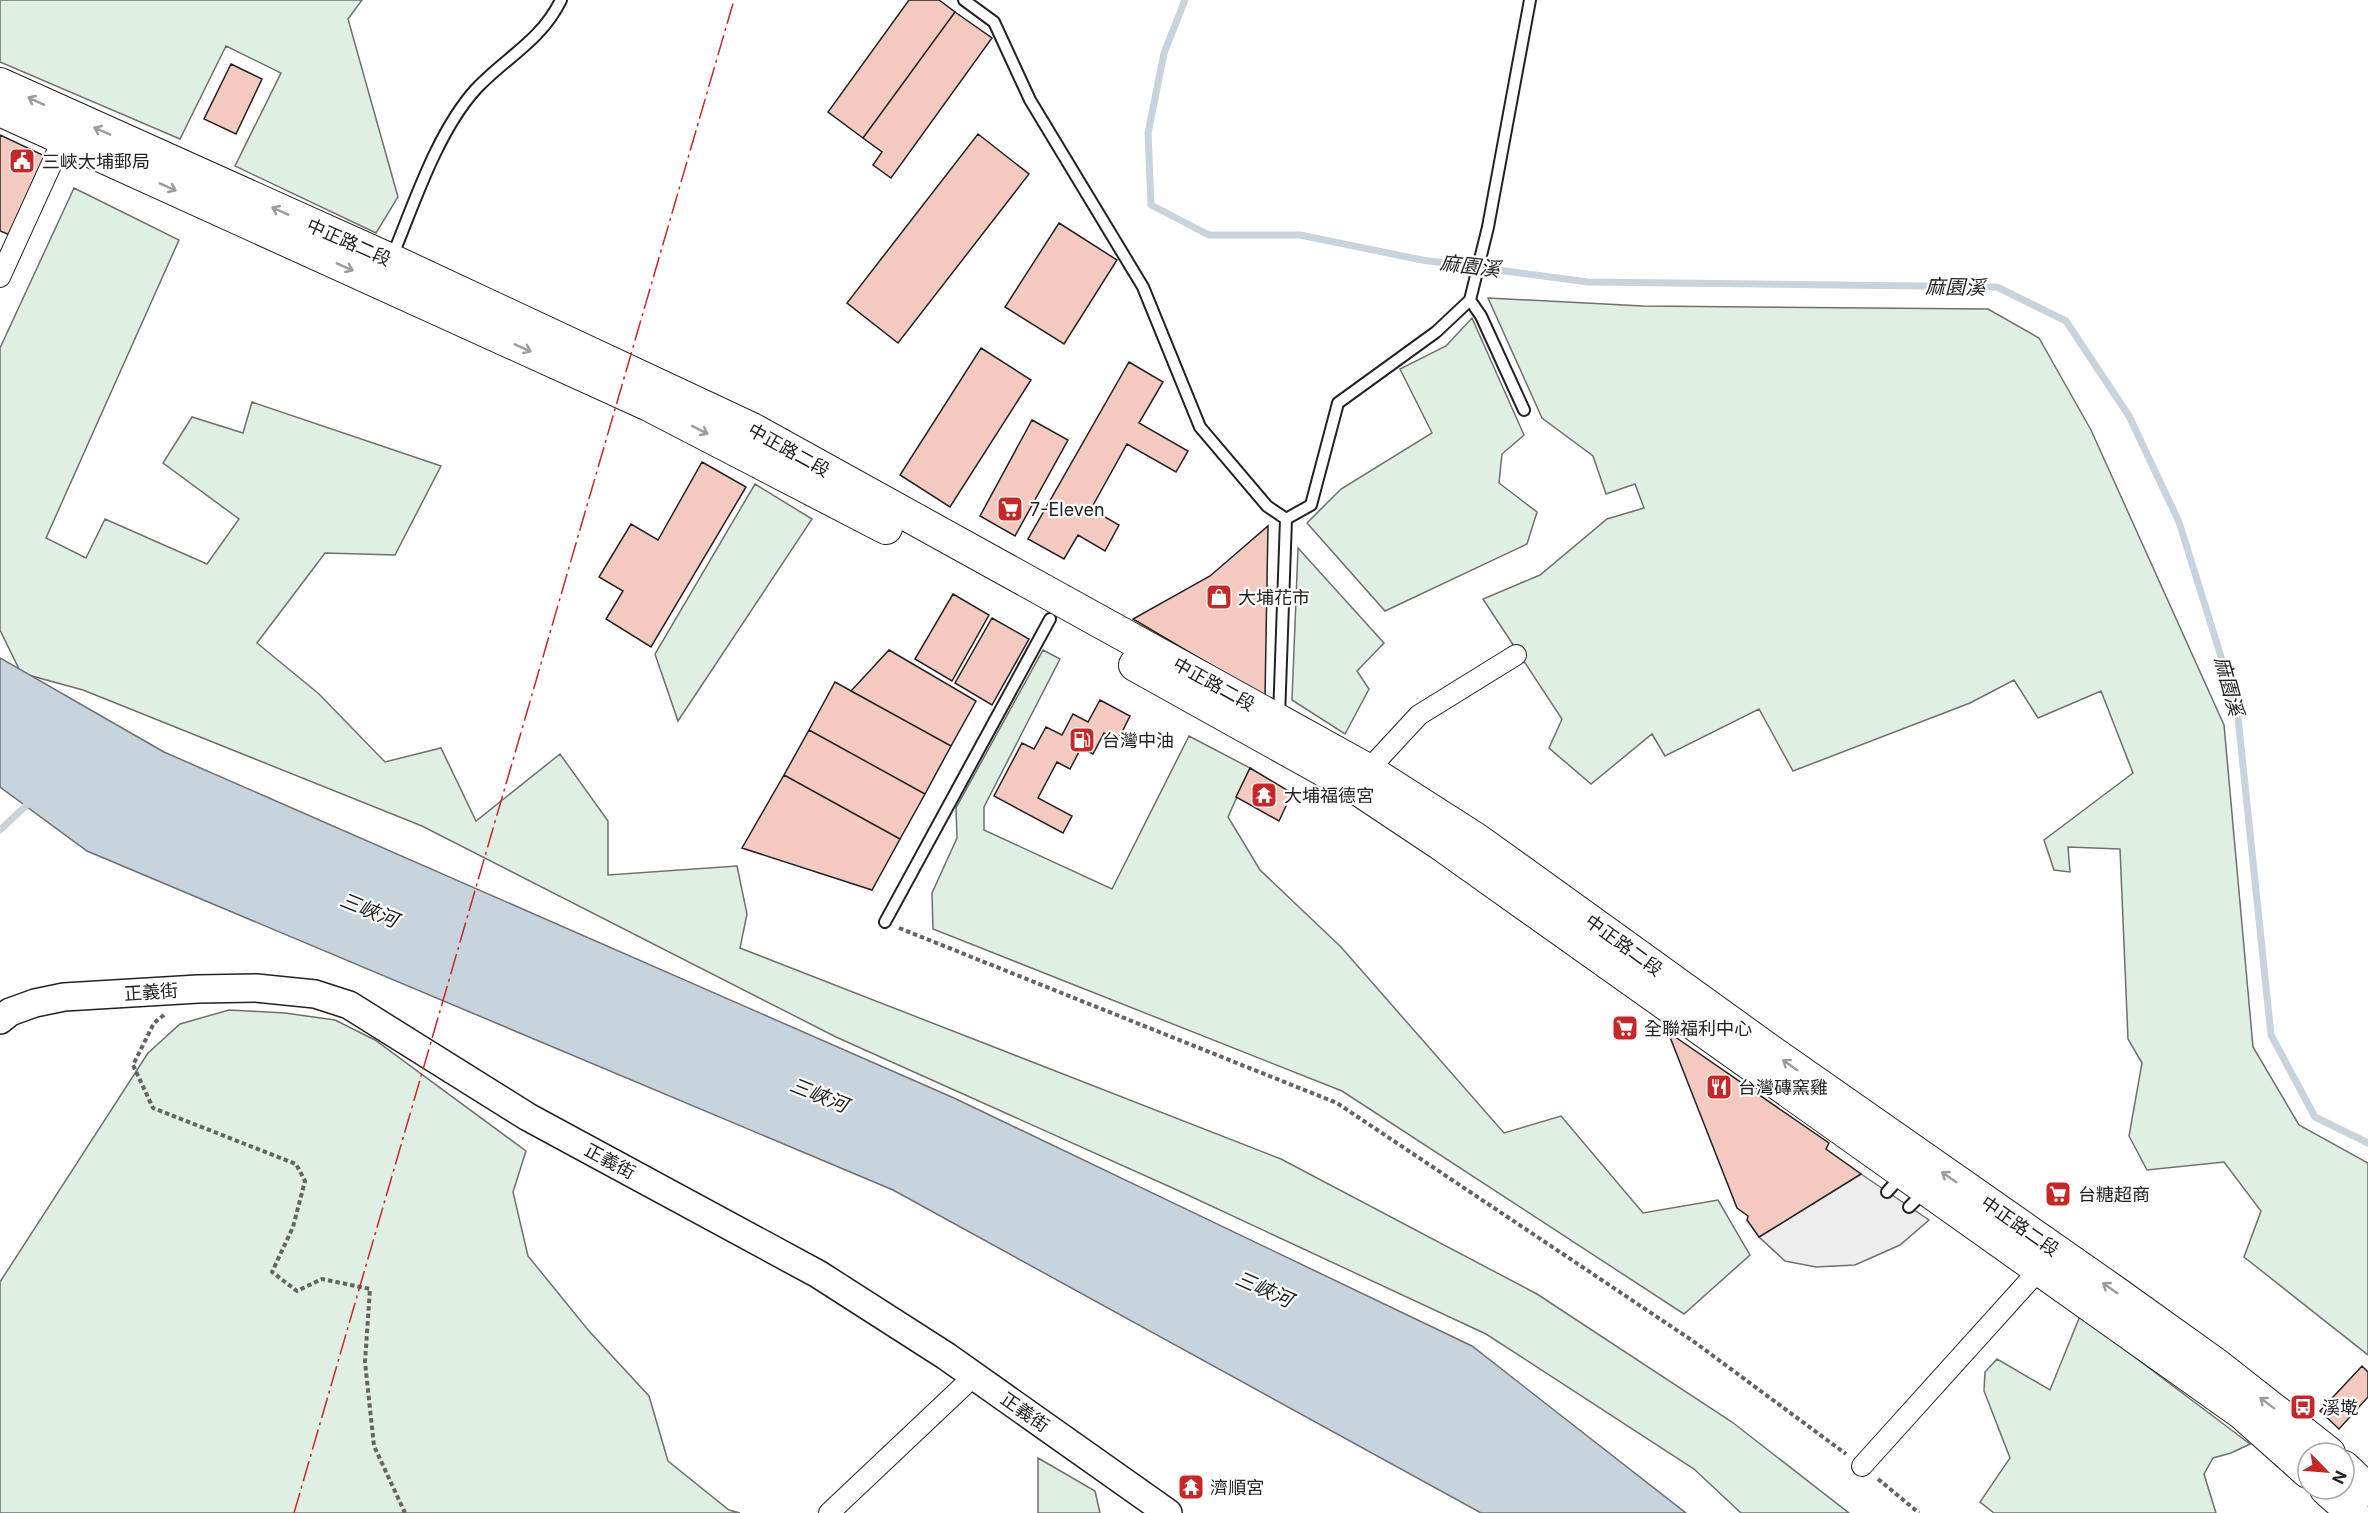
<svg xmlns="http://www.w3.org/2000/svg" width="2368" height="1513" font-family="Inter,'Noto Sans TC',sans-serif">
	<rect width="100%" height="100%" fill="#fff"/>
	<!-- green -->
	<path fill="#e0efe3" stroke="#6f6f6f" stroke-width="1.5" d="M 0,0 L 362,0 L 348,19 L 398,197 L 376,233 L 235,166 L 281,73 L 226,46 L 180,139 L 0,62 Z
		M 74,188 L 179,240 L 46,538 L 86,558 L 105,519 L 207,564 L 239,519 L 163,463 L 192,417 L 243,433 L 252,402 L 441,466 L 395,555 L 325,553 L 257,643 L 319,694 L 385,762 L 441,748 L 476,821 L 560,754 L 608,821 L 608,875 L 737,866 L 747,914 L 740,948 L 1281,1159 L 1537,1294 L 1732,1422 L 1849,1513 L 1741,1513 L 1694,1469 L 1486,1334 L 1177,1190 L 836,1037 L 422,826 L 83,690 L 21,673 L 0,630 L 0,348 Z
		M 1488,298 L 1643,306 L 1988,309 L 2039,338 L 2091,430 L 2224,725 L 2253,1047 L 2299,1125 L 2368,1163 L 2368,1355 L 2244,1257 L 2261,1211 L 2224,1162 L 2147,1170 L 2129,1136 L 2142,1063 L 2128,1039 L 2120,849 L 2068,847 L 2070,872 L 2054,870 L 2044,840 L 2133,773 L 2101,691 L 2038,718 L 2014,680 L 1970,703 L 1793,771 L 1759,709 L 1665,756 L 1652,734 L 1591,784 L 1549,748 L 1562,719 L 1483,599 L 1540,575 L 1607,519 L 1644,508 L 1635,484 L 1606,494 L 1593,456 L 1542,418 Z
		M 1472,318 L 1524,435 L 1502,454 L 1499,483 L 1537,512 L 1527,544 L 1385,611 L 1307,523 L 1341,489 L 1432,433 L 1400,369 L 1446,346 Z
		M 755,484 L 812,519 L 678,721 L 655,654 Z
		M 1298,548 L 1384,643 L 1357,671 L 1369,689 L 1345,734 L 1292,700 Z
		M 1043,650 L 1060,659 L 984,807 L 984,830 L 1112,889 L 1189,736 L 1250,768 L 1228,817 L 1260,870 L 1341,947 L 1504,1133 L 1561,1116 L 1643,1213 L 1718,1200 L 1750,1255 L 1684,1314 L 1342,1091 L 933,929 L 932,893 L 957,838 L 956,808 Z
		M 229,1010 L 285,1013 L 335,1020 L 375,1040 L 526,1151 L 513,1192 L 528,1256 L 589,1331 L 649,1396 L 668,1461 L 729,1510 L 740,1513 L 0,1513 L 0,1282 L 148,1053 L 180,1024 Z
		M 2080,1316 L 2250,1444 L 2231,1453 L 2213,1458 L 2204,1474 L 2216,1513 L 1994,1513 L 1980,1502 L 2010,1458 L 1984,1391 L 1985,1372 L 1997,1359 L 2050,1390 Z
		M 1038,1458 L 1095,1491 L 1100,1513 L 1038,1513 Z"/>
	<!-- parking -->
	<path fill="#ededed" stroke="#6f6f6f" stroke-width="1.5" d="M 1861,1174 L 1929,1220 L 1900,1245 L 1855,1265 L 1816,1267 L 1785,1261 L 1759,1237 Z"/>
	<!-- water -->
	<path fill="#c7d3dd" stroke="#6f6f6f" stroke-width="1.5" d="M 0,658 L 164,752 L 954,1098 L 1472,1346 L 1686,1513 L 1481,1513 L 893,1190 L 87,851 L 0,787 Z"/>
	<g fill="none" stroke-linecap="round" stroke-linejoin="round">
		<!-- stream -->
		<path stroke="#c7d3dd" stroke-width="7" d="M 1185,0 L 1164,53 L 1148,133 L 1151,205 L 1209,235 L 1300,235 L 1422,260 L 1588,282 L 1997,287 L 2066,321 L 2129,416 L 2179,522 L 2237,708 L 2271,1035 L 2315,1117 L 2368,1143
			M 0,830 L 31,801"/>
	</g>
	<!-- building -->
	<path fill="#f3c9c0" stroke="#222" stroke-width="1.5" d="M 909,0 L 939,0 L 955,12 L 863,138 L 828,112 Z
		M 955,12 L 992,38 L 891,178 L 873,165 L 882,152 L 863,138 Z
		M 231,64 L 262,79 L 236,134 L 204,119 Z
		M 978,134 L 1029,174 L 898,343 L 847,303 Z
		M 0,135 L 47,157 L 10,235 L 0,231 Z
		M 1059,223 L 1117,260 L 1064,344 L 1005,307 Z
		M 981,348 L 1031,380 L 950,507 L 900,475 Z
		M 1129,362 L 1163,382 L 1139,423 L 1188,451 L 1176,472 L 1127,444 L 1091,509 L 1119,525 L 1105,551 L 1078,535 L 1064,559 L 1028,539 Z
		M 1032,420 L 1068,440 L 1015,536 L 980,516 Z
		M 702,462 L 746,487 L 651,647 L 606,619 L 623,591 L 599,577 L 631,524 L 658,540 Z
		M 1268,526 L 1265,697 L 1133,619 L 1210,576 Z
		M 953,594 L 989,615 L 952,681 L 915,659 Z
		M 992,618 L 1029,639 L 992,705 L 955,683 Z
		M 889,650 L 976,701 L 951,746 L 851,691 Z
		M 835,682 L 951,746 L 925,794 L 809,730 Z
		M 1100,700 L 1130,716 L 1118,740 L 1104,733 L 1093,754 L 1081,748 L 1070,769 L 1057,762 L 1038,798 L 1072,816 L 1063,833 L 994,796 L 1022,743 L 1034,749 L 1046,727 L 1062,735 L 1073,714 L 1088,722 Z
		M 809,730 L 925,794 L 900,839 L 784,775 Z
		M 1250,768 L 1292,793 L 1279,821 L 1236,797 Z
		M 784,775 L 900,839 L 872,890 L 742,848 Z
		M 1668,1032 L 1829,1143 L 1826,1149 L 1861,1174 L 1759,1237 L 1747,1220 L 1748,1216 L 1737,1208 Z
		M 2362,1366 L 2368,1372 L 2368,1397 L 2339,1429 L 2320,1411 Z"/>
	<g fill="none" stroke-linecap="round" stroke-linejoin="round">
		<!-- lane casing -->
		<g stroke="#222" stroke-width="14">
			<path id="lane" d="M 964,0 L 994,22 L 1030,100 L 1143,287 L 1200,427 L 1267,506 L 1286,519 L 1311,505 L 1338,403 L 1436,332 L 1470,300 L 1488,227 L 1530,0
				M 392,257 C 414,204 437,132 476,89 C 506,57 541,41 561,0
				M 1470,300 L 1481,316 L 1524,410
				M 1279,717 L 1286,519
				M 885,922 L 1050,619
				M 1887,1192 L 1903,1174
				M 1909,1207 L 1924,1192"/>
		</g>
		<!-- street casing -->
		<g stroke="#222" stroke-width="22">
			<path id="street" d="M 0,277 L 68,128
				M 1368,770 L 1419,715 L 1516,655
				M 1862,1466 L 2038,1271
				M 829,1513 L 974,1376"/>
		</g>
		<!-- secondary casing -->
		<g stroke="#222" stroke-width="30">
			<path id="secondary" d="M 0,1020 L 10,1012 L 35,1003 L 64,997 L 198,989 L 256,988 L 315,994 L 349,1005 L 528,1117 L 818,1274 L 946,1356 L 1168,1513"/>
		</g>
		<!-- primary casing -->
		<g stroke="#222" stroke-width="34">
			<path id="primary" d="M 0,84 L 391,260 L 752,429 L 1368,770 L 1476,839 L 1769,1050 L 2115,1292 L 2217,1365 L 2329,1453
				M 0,110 L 649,405 L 886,528
				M 1135,665 L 1361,791 L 1439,843 L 2243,1414 L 2308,1472
				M 2344,1467 L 2368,1490
				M 2326,1489 L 2353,1513"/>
		</g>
		<!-- path -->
		<path stroke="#646464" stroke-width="4" stroke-dasharray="4.5 3" stroke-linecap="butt" d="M 899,928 L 1337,1103 L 1693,1341 L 1846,1454
			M 164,1015 L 154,1023 L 133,1065 L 153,1108 L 296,1164 L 305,1181 L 293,1227 L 272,1272 L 297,1291 L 322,1279 L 370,1289 L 365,1362 L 374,1446 L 405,1513
			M 1878,1479 L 1919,1513"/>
		<!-- lane -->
		<use href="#lane" stroke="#fff" stroke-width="10"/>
		<!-- street -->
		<use href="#street" stroke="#fff" stroke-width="20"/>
		<!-- secondary -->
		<use href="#secondary" stroke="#fff" stroke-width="27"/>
		<!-- primary -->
		<use href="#primary" stroke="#fff" stroke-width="32"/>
		<!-- power -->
		<path stroke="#c62828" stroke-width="1.5" stroke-dasharray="21 4.5 3 4.5" stroke-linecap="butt" d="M 294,1513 L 734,0"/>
	</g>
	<!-- one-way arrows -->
	<defs><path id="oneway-shaft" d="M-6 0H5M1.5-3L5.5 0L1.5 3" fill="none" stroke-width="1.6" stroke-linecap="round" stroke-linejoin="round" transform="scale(1.5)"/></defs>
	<g stroke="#9c9c9c">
		<use href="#oneway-shaft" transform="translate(36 101) rotate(-155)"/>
		<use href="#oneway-shaft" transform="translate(102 131) rotate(-156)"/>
		<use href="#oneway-shaft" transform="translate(168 187) rotate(24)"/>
		<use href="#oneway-shaft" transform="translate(280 211) rotate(-156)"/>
		<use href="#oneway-shaft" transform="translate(345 267) rotate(24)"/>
		<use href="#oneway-shaft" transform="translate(523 348) rotate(24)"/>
		<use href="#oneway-shaft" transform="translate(700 430) rotate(27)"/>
		<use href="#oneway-shaft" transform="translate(1790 1065) rotate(-145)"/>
		<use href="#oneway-shaft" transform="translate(1949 1177) rotate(-145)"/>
		<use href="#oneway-shaft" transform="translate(2110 1288) rotate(-145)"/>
		<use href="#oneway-shaft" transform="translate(2267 1403) rotate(-143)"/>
	</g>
	<!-- icons -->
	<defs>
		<g id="civic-square" transform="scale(1.35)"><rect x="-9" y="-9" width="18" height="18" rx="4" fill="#c62828" stroke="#fff"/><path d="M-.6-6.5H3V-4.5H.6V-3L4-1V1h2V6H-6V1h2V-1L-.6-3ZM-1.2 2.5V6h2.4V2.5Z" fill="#fff"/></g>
		<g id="supermarket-square" transform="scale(1.35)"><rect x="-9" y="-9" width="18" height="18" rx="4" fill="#c62828" stroke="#fff"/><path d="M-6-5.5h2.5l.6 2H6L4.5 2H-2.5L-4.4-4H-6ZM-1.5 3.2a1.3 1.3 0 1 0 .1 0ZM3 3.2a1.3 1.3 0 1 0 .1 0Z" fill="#fff"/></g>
		<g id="shop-square" transform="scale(1.35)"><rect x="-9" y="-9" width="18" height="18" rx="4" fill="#c62828" stroke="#fff"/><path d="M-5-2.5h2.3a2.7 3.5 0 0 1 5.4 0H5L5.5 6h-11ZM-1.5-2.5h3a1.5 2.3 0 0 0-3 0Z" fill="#fff"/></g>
		<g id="fuel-square" transform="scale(1.35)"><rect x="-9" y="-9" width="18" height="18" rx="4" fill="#c62828" stroke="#fff"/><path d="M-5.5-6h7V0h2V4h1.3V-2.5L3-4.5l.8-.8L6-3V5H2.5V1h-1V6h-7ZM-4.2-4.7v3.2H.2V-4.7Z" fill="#fff"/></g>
		<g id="temple-square" transform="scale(1.35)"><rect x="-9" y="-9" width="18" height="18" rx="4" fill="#c62828" stroke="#fff"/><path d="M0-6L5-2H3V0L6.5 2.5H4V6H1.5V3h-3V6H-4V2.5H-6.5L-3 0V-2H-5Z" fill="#fff"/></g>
		<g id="restaurant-square" transform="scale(1.35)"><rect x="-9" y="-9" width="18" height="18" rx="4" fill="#c62828" stroke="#fff"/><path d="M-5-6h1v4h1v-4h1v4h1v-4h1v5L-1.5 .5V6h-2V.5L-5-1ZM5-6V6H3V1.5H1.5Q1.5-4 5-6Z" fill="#fff"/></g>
		<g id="bus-square" transform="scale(1.35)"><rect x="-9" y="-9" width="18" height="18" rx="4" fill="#c62828" stroke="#fff"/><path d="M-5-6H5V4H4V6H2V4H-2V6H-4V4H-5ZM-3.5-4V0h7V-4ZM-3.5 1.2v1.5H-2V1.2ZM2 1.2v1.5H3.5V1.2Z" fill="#fff"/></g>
	</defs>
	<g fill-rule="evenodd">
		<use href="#civic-square" x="22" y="161"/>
		<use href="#supermarket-square" x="1010" y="509"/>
		<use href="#shop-square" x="1219" y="597"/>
		<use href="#fuel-square" x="1082" y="740"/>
		<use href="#temple-square" x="1264" y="795"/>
		<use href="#supermarket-square" x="1625" y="1028"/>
		<use href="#restaurant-square" x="1719" y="1087"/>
		<use href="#supermarket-square" x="2058" y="1194"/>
		<use href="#bus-square" x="2303" y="1407"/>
		<use href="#temple-square" x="1191" y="1487"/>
	</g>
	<g text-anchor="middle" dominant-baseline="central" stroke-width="4.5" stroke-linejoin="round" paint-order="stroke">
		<!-- poi labels -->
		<g font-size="18" fill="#222" stroke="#fff" text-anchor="start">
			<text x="42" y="161">三峽大埔郵局</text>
			<text x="1030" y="509">7-Eleven</text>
			<text x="1238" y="597">大埔花市</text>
			<text x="1102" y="740">台灣中油</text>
			<text x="1284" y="795">大埔福德宮</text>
			<text x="1644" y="1028">全聯福利中心</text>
			<text x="1738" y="1087">台灣磚窯雞</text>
			<text x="2078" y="1194">台糖超商</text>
			<text x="2322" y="1407">溪墘</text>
			<text x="1210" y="1487">濟順宮</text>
		</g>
		<!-- street labels -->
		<g font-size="18" fill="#222" stroke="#fff">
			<text transform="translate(349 242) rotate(24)">中正路二段</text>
			<text transform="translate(789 450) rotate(29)">中正路二段</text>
			<text transform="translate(1214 684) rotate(29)">中正路二段</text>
			<text transform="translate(1624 945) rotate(36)">中正路二段</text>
			<text transform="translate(151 992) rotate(-4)">正義街</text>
			<text transform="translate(610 1161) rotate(28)">正義街</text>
			<text transform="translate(2020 1226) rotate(35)">中正路二段</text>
			<text transform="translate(1025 1412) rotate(35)">正義街</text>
		</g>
		<!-- water labels -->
		<g font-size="20" font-style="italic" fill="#222" stroke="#fff">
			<text transform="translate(1470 266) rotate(7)">麻園溪</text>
			<text transform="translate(1955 287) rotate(1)">麻園溪</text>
			<text transform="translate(2229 686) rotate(75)">麻園溪</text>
			<text transform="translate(369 910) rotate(22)">三峽河</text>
			<text transform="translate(819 1095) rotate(22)">三峽河</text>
			<text transform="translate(1264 1289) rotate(24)">三峽河</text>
		</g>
	</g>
	<!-- north arrow -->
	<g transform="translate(2326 1471) rotate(115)"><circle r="28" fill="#ffffff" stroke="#a7a7a7" stroke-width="1.5"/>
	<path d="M0-4.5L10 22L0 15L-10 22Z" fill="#c62828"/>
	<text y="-9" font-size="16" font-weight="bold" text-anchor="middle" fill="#222222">N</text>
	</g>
</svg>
